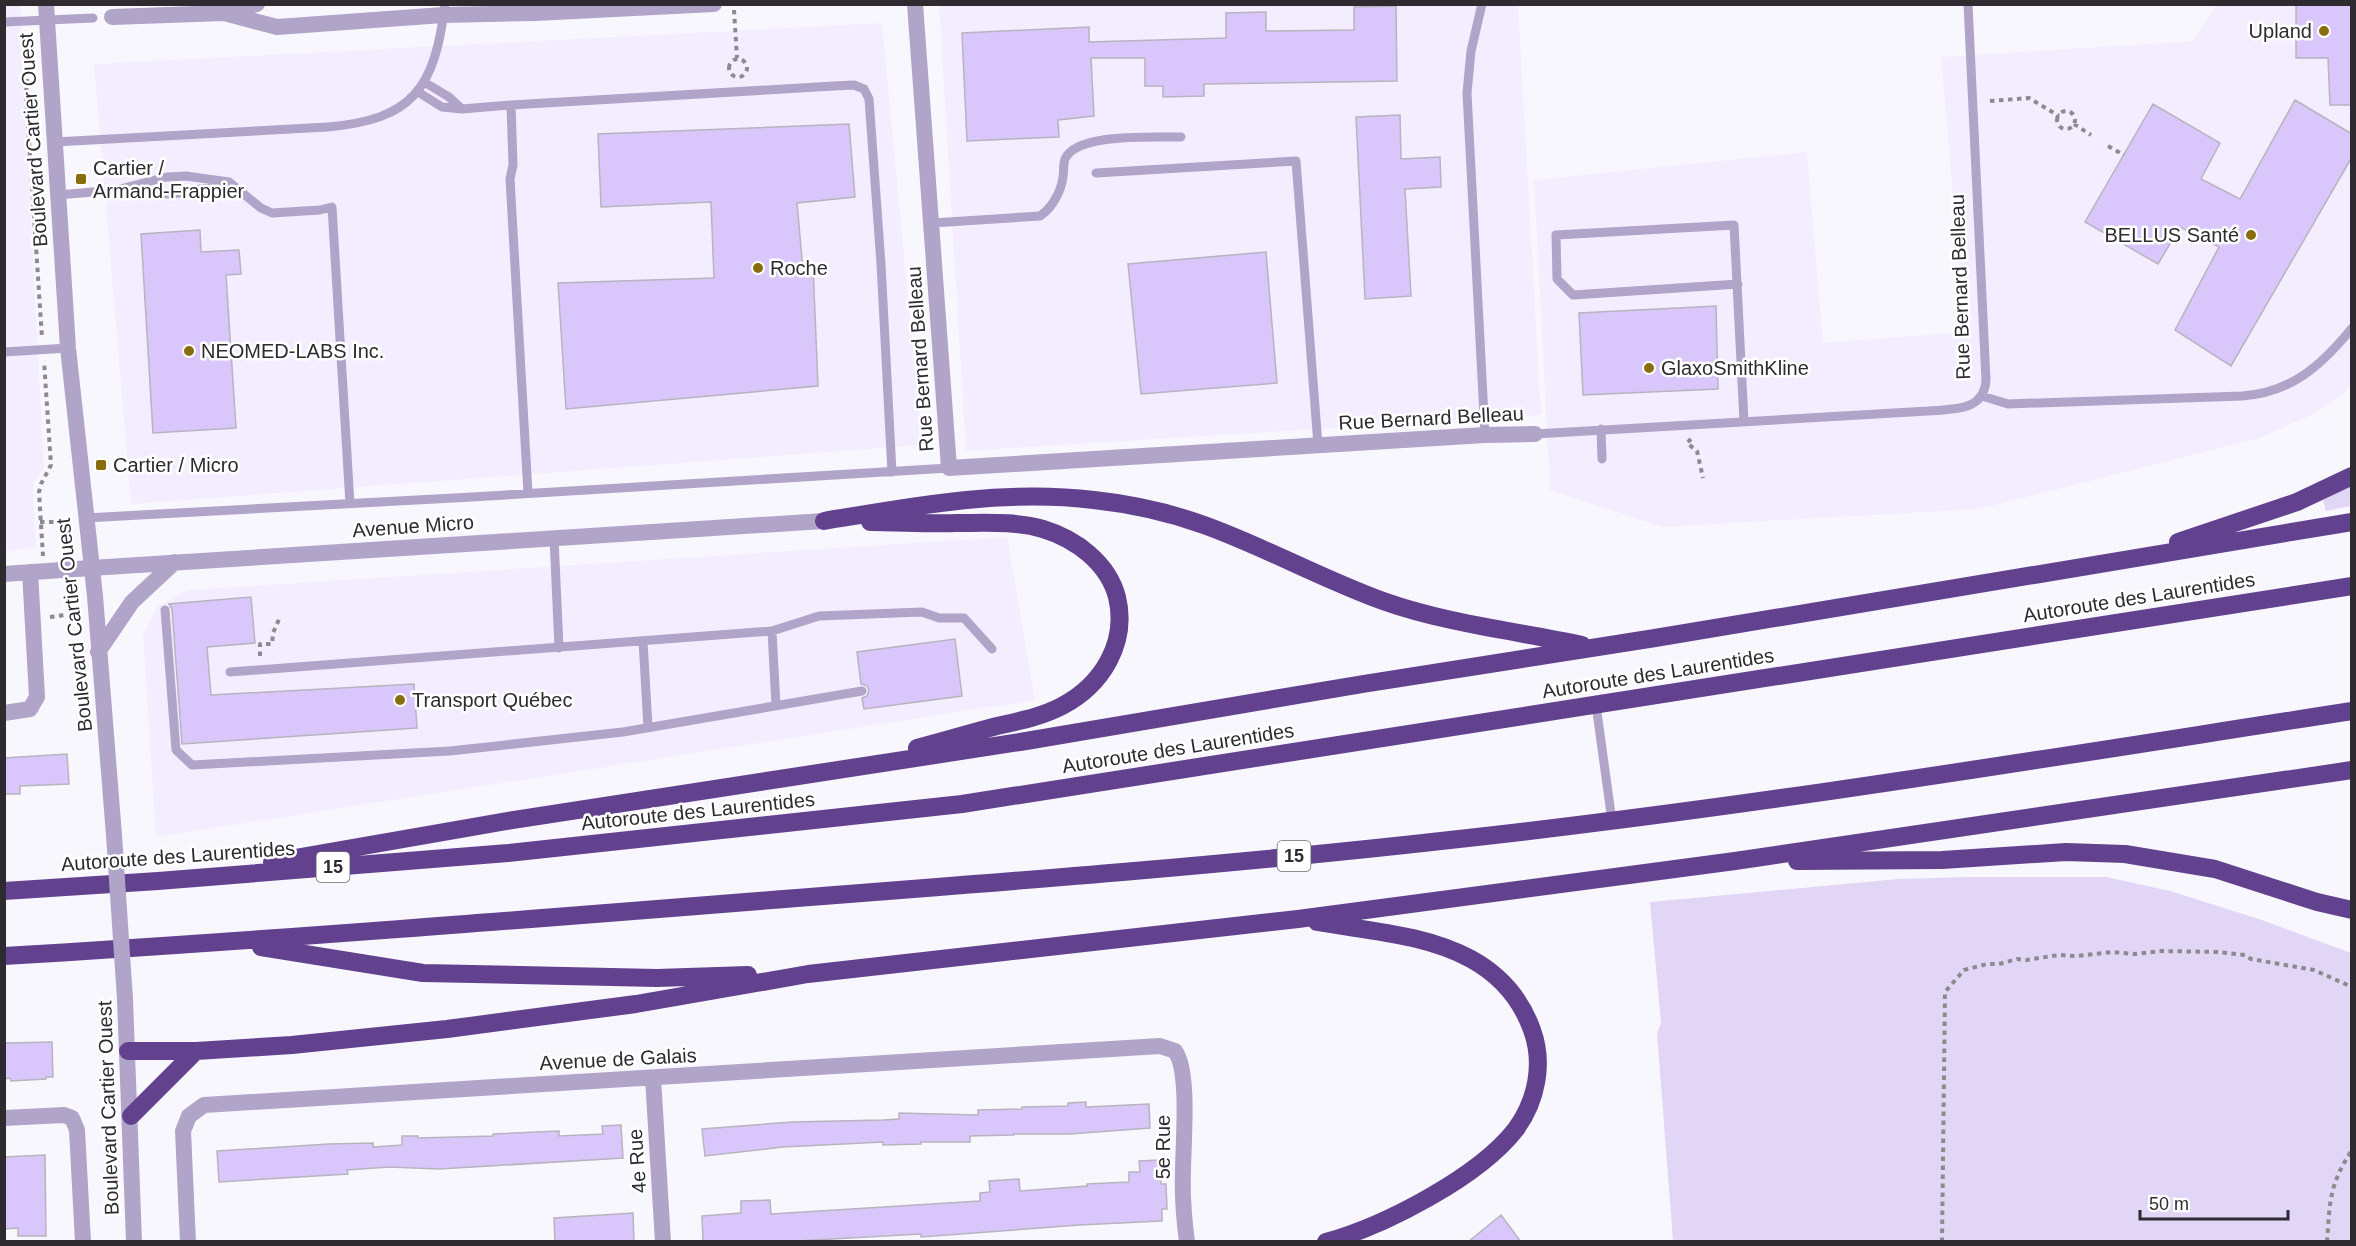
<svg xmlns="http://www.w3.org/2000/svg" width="2356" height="1246" font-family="Arial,sans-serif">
	<rect width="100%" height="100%" fill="#f9f7fe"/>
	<!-- built -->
	<path fill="#f3edff" d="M 20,4 L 44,470 L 33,483 L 36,546 L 5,552 L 4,5 Z
		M 939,5 L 1518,5 L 1541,415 L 966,451 Z
		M 2216,5 L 2351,5 L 2351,386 L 2345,392 L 2314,414 L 2259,438 L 1980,509 L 1663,527 L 1550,490 L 1534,180 L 1807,152 L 1823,343 L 1965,332 L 1941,57 L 2193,41 Z
		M 882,23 L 922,445 L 131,504 L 94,64 Z
		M 1007,537 L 1035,700 L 156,837 L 143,635 L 157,607 L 188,590 Z"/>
	<!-- green -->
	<path fill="#e1d6f6" d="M 2351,486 L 2351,506 L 2326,511 L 2323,500 Z
		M 1968,877 L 2106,877 L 2170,891 L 2262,920 L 2351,953 L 2351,1241 L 1673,1241 L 1657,1033 L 1661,1023 L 1650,902 L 1898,879 Z"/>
	<!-- building -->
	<path fill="#d9c6fa" stroke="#b7b4be" stroke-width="1.5" d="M 2296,4 L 2352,4 L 2352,105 L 2330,105 L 2328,58 L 2296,58 Z
		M 1396,6 L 1397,81 L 1204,84 L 1204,96 L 1163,97 L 1163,86 L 1145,86 L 1145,58 L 1091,58 L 1094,116 L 1058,120 L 1059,137 L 967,141 L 962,33 L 1089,27 L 1089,42 L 1226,38 L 1226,13 L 1266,12 L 1266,31 L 1354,30 L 1354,7 Z
		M 2295,100 L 2352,134 L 2352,157 L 2231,366 L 2175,330 L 2219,247 L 2180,227 L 2158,264 L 2085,222 L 2153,104 L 2220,143 L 2201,179 L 2240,199 Z
		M 1400,115 L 1401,159 L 1440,157 L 1441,187 L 1405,189 L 1411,296 L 1365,299 L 1356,117 Z
		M 849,124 L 855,197 L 797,203 L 803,270 L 813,265 L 818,386 L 566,409 L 558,283 L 714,278 L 711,202 L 601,207 L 598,134 Z
		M 200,230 L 201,252 L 239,250 L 241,274 L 226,275 L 236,428 L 153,433 L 141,234 Z
		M 1266,252 L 1277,383 L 1141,394 L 1128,264 Z
		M 1716,306 L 1718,389 L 1583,395 L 1579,313 Z
		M 251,597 L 255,643 L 207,647 L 211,695 L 414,684 L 417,728 L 182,744 L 172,609 L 169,604 Z
		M 955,639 L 962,696 L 864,709 L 862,698 L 867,696 L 869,690 L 867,686 L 861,684 L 857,652 Z
		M 67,754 L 69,784 L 20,786 L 20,794 L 4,794 L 4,758 Z
		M 52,1042 L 53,1077 L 46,1077 L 46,1079 L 11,1081 L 10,1078 L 4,1079 L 4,1043 Z
		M 1086,1102 L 1086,1107 L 1149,1104 L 1150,1128 L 1070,1134 L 1014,1134 L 1014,1135 L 970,1136 L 970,1142 L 921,1142 L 921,1144 L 883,1145 L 883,1142 L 783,1147 L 705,1156 L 702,1129 L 792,1122 L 883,1120 L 899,1119 L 899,1113 L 978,1115 L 978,1110 L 1022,1109 L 1022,1107 L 1068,1106 L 1068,1103 Z
		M 621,1125 L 623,1158 L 439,1169 L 389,1167 L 347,1170 L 348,1174 L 219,1182 L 217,1151 L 329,1144 L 373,1143 L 373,1147 L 402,1145 L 402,1136 L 418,1136 L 418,1138 L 493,1136 L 493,1134 L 559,1131 L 559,1136 L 603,1134 L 602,1126 Z
		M 45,1155 L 46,1236 L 18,1236 L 18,1228 L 4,1229 L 4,1157 Z
		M 1160,1160 L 1161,1184 L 1166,1184 L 1167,1209 L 1162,1209 L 1162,1221 L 1079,1225 L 921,1237 L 921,1234 L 779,1242 L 703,1242 L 702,1216 L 741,1213 L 741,1201 L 770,1200 L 771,1214 L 980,1201 L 980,1193 L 990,1192 L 989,1181 L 1019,1179 L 1020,1191 L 1087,1186 L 1087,1184 L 1129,1182 L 1129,1172 L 1140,1172 L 1139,1161 Z
		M 633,1213 L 634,1242 L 555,1242 L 554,1218 Z
		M 1501,1215 L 1521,1242 L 1468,1242 Z"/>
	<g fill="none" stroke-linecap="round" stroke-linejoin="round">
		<!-- path -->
		<path stroke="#8c8a8f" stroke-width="4" stroke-dasharray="4.5 4.5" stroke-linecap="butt" d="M 734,10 L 737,58
			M 29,52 L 26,95 L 42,338
			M729 68a9 9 0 1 1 18 0a9 9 0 1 1-18 0Z
			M 1990,101 L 2029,98 L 2059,116
			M2057 120a9 9 0 1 1 18 0a9 9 0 1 1-18 0Z
			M 2074,124 L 2091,135
			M 2108,146 L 2124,155
			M 1691,439 L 1687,443 L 1697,451 L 1703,478
			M 40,522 L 63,522
			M 43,556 L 39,492 L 41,484 L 51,465 L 44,361
			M 50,617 L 65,615 L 75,619
			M 260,656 L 260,644 L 272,644 L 273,633 L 280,617
			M 1942,1242 L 1945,992 L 1964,970 L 1987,964 L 1999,964 L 2017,959 L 2026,960 L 2059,955 L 2076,956 L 2112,952 L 2135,954 L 2161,951 L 2218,952 L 2245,955 L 2251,959 L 2314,970 L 2352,987
			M 2327,1242 C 2330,1201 2329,1185 2352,1150"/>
		<!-- service -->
		<path stroke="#b1a4c9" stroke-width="9" d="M 1482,4 L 1471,51 L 1467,93 L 1485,435
			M 424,82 L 449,97 L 462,109
			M 418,92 L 442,107 L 462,109 L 511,105 L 513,165 L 510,179 L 528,493
			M 511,105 L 834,86 L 854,85 L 864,89 L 869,99 L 881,264 L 892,472
			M 55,142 L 327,127 C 413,120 435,88 445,4
			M 1096,173 L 1296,161 L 1318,445
			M 116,190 L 167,177 L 186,176 L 229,182 L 261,208 L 272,213 L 320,210 L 332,207 L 350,504
			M 58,195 L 116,190 L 170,194 L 189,192 L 219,183
			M 932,223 L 1040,216 C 1052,208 1061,192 1063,177 C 1064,171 1063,164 1065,159 C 1077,132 1156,138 1181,137
			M 1738,284 L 1573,295 L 1557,279 L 1556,235 L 1734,225 L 1744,421
			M 4,352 L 68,348
			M 1982,396 L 2008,404 L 2242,396 C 2291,393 2322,365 2352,328
			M 1601,429 L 1602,459
			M 1535,434 L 1928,411 C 1952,409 1984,412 1986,380 L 1968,4
			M 85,518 L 472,497 L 949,468
			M 554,538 L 559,648
			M 165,610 L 176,750 L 192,765 L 450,751 L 623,732 L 862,691
			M 772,631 L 776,706
			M 643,641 L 648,727
			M 230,672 L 772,631 L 819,616 L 922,612 L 939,618 L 964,618 L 992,649
			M 1596,705 L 1612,821"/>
		<!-- minor -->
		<path stroke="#b1a4c9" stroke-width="16" d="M 915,4 L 949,468 L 1485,435 L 1535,434
			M 224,13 L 277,27 L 443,15 L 535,13 L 714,4
			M 112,17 L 224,13 L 257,4
			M 4,574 L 91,568
			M 4,713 L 30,709 L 37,697 L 30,572
			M 653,1078 L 663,1242
			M 4,1118 L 64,1115 L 72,1118 L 77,1130 L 83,1242
			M 188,1242 L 183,1131 L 189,1116 L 204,1105 L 1160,1046 L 1175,1051 C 1190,1071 1183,1145 1183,1171 C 1182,1194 1184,1219 1187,1242"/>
		<!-- tertiary -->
		<path stroke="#b1a4c9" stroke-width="16" d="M 46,4 L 68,348 L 95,596 L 114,835
			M 91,568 L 824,521
			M 98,652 L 132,602 L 175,562
			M 125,999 L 134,1242"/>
		<!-- motorway -->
		<path stroke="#62428e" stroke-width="18" d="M 824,521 C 913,506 1003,489 1094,500 C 1131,504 1168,512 1204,525 C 1265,547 1322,579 1383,601 C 1448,624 1516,631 1582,645
			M 870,522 C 899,522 928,524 957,523 C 986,523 1015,521 1043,529 C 1076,539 1108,563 1117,597 C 1128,643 1102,685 1062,706 C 1041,717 1019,721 997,726 C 970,733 944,741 917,748
			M 2178,542 L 2297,502 L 2352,476
			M 1797,861 L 1942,860 L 2066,852 L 2125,854 L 2215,869 L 2317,902 L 2352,910
			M 272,862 L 507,821 L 1026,741 L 1363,684 L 1655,638 L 2352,522
			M 4,891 L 158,881 L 508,853 L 962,804 L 2352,586
			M 1317,922 C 1369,931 1424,934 1471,959 C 1500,975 1521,999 1532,1030 C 1544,1063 1537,1100 1516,1129 C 1479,1177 1384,1226 1326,1242
			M 261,947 L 423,973 L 657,978 L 748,975
			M 4,956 C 269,940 533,919 797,898 C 1018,881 1239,864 1459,839 C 1758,806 2054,757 2352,711
			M 128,1051 L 196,1051 L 292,1045 L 447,1029 L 636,1004 L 808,974 L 1298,919 L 1735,861 L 2352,770
			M 131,1116 L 196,1051"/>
		<!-- service-bridge -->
		<path stroke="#b1a4c9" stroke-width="9" d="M 4,22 L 93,18"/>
		<!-- tertiary-bridge -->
		<path stroke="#b1a4c9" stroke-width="16" d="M 114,835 L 125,999"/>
	</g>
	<!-- markers -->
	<g fill="#876d0b" stroke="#fff" stroke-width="2">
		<circle cx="2324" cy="31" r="6"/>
		<rect x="75" y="173" width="12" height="12" rx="3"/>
		<circle cx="2251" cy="235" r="6"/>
		<circle cx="758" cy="268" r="6"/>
		<circle cx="189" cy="351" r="6"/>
		<circle cx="1649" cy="368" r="6"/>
		<rect x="95" y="459" width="12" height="12" rx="3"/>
		<circle cx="400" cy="700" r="6"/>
	</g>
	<g text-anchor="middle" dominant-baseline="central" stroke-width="5" stroke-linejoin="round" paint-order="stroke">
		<!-- shield labels -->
		<g fill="#fff" stroke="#6c6b6d" stroke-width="1.5">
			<rect x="1277.5" y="841" width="33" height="30" rx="4.5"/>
			<rect x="316.5" y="852" width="33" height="30" rx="4.5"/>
		</g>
		<g font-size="18" font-weight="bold" fill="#2d2b2f">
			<text x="1294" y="856">15</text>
			<text x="333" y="867">15</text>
		</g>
		<!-- poi labels -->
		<g font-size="20" fill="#2d2b2f" stroke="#fff" text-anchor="start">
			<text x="2312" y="31" text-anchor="end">Upland</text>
			<text x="93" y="168">Cartier /<tspan x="93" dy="23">Armand-Frappier</tspan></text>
			<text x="2239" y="235" text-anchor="end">BELLUS Santé</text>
			<text x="770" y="268">Roche</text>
			<text x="201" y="351">NEOMED-LABS Inc.</text>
			<text x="1661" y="368">GlaxoSmithKline</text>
			<text x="113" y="465">Cartier / Micro</text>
			<text x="412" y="700">Transport Québec</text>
		</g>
		<!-- street labels -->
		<g font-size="20" fill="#2d2b2f" stroke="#fff">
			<text transform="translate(33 140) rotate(-94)">Boulevard Cartier Ouest</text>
			<text transform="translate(1960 287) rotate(-92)">Rue Bernard Belleau</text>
			<text transform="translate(920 359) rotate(-94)">Rue Bernard Belleau</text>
			<text transform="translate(1431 418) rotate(-3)">Rue Bernard Belleau</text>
			<text transform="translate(413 526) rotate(-4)">Avenue Micro</text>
			<text transform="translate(2139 597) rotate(-9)">Autoroute des Laurentides</text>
			<text transform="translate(74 625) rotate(-96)">Boulevard Cartier Ouest</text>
			<text transform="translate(1658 673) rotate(-9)">Autoroute des Laurentides</text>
			<text transform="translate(1178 748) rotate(-9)">Autoroute des Laurentides</text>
			<text transform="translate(698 811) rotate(-6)">Autoroute des Laurentides</text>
			<text transform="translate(178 856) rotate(-4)">Autoroute des Laurentides</text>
			<text transform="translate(618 1059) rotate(-3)">Avenue de Galais</text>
			<text transform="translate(108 1108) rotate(-92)">Boulevard Cartier Ouest</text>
			<text transform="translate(1163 1147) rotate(-90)">5e Rue</text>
			<text transform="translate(637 1161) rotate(-94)">4e Rue</text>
		</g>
	</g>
	<!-- border -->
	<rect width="2356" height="1246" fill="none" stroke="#2d2b2f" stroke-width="12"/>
	<!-- scale -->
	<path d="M2140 1210v9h148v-9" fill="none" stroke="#2d2b2f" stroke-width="3"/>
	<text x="2149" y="1210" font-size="18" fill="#2d2b2f" stroke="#ffffff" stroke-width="4.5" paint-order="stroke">50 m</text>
</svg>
